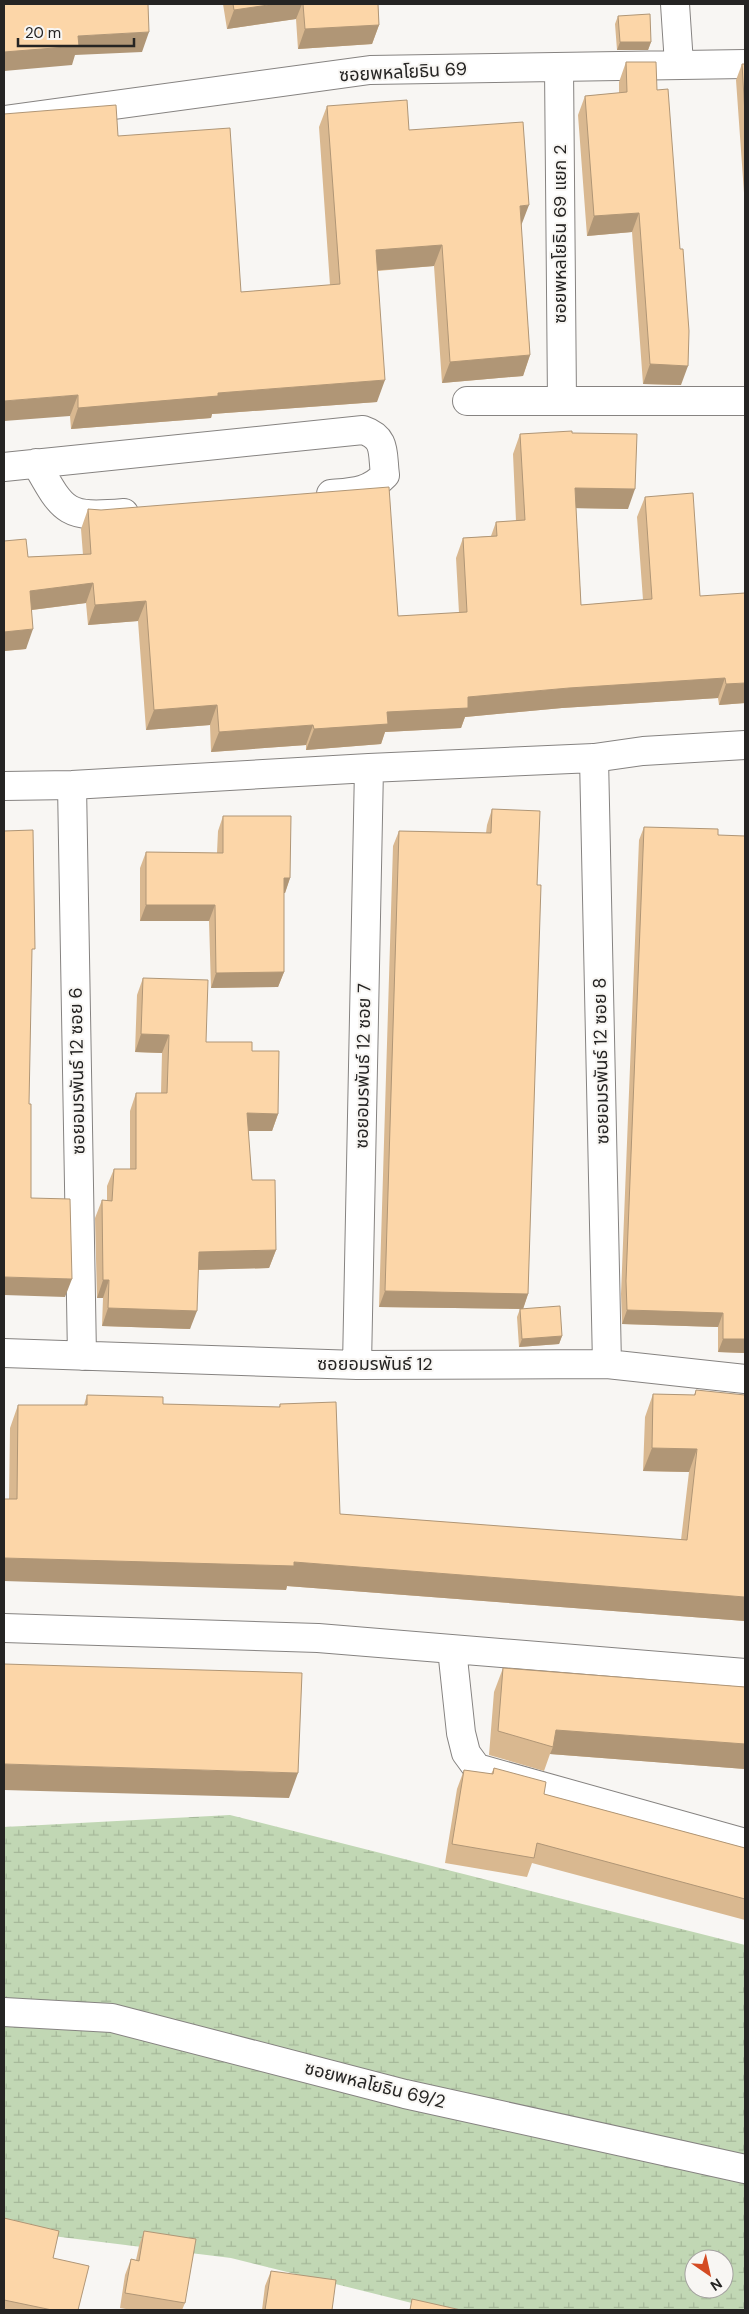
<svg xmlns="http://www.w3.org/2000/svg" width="749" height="2314" font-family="'DM Sans','Noto Sans Thai',sans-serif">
	<defs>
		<pattern id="wetland-marsh" width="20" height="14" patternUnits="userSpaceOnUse" patternTransform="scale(1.25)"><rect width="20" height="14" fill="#c1d7b4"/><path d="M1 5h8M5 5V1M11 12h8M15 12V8" fill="none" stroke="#a6b89a"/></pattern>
	</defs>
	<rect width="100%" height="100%" fill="#f8f6f3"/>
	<!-- wetland -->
	<path fill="url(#wetland-marsh)" fill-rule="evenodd" d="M 230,1815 L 745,1945 L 745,2310 L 440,2310 L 231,2258 L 4,2230 L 4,1827 ZM 694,2259 L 724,2259 L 724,2289 L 694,2289 Z"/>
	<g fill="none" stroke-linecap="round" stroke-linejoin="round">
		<!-- minor casing -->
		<g stroke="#868381" stroke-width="30">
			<path id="minor" d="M 675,4 L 679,64
				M 559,67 L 562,401
				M 4,120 L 370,70 L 745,64
				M 467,401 L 745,401
				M 36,463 C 64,513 66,518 124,513
				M 4,467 L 363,430 C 387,438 382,453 385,475 C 369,492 353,492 331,494
				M 594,758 L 607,1364
				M 72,785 L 82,1356
				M 4,786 L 72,785 L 369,768 L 594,758 L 643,751 L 745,745
				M 4,1353 L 357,1365 L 607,1364 L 745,1379
				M 357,1365 L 369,768
				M 4,1628 L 318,1638 L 745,1673
				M 452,1649 L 461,1733 L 466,1753 L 477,1768 L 745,1843
				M 4,2012 L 112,2018 L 405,2094 L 745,2169"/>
		</g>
		<!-- minor -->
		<use href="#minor" stroke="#fff" stroke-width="28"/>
	</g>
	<!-- wall -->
	<path fill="#d9b890" d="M 223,4 L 378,4 L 379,25 L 372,44 L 298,49 L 296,19 L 227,29 Z
		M 618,16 L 651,42 L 648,50 L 617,50 L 615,24 Z
		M 626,62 L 657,90 L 681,385 L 643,384 L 632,232 L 587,236 L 578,115 L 585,96 L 619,93 L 619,82 Z
		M 742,64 L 745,64 L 745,207 L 736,80 Z
		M 327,106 L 409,130 L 521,225 L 530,355 L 523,376 L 442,383 L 434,266 L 378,271 L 377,402 L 212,414 L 211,418 L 71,429 L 70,416 L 118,136 L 241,292 L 330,285 L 319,127 Z
		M 572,433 L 628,509 L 576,508 L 581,605 L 643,600 L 637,517 L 645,497 L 700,596 L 745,703 L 719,705 L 718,698 L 562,708 L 465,717 L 461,728 L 385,732 L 381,744 L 306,750 L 306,745 L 211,752 L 210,725 L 146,730 L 138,621 L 88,625 L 86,603 L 32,610 L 26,649 L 4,651 L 4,541 L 28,557 L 83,555 L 81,529 L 88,509 L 398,616 L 459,613 L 456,558 L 463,538 L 491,536 L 496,522 L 516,521 L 513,454 L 520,434 Z
		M 492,809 L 537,885 L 528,1294 L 523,1309 L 562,1336 L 559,1344 L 519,1347 L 517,1317 L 520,1309 L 379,1307 L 393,846 L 399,831 L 486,833 L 487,825 Z
		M 223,816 L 290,878 L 285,893 L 284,893 L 284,972 L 278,987 L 211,988 L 209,921 L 140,921 L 140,868 L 146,852 L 217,853 L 218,831 Z
		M 644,827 L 718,835 L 745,1353 L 718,1352 L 718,1327 L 622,1324 L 621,1294 L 639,840 Z
		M 143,978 L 206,1042 L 252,1051 L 278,1114 L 272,1131 L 248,1131 L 252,1180 L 276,1250 L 269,1268 L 198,1270 L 190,1329 L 102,1326 L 103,1298 L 97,1298 L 95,1218 L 102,1200 L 107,1200 L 107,1186 L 114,1169 L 130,1169 L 130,1111 L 136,1093 L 161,1093 L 162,1053 L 135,1052 L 137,995 Z
		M 696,1390 L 745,1621 L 287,1586 L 286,1590 L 9,1499 L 10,1428 L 18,1405 L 84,1405 L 87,1395 L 163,1404 L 279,1407 L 280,1404 L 340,1514 L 681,1540 L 689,1472 L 643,1471 L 645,1417 L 653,1394 L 694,1395 Z
		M 503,1668 L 745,1687 L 745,1769 L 550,1754 L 544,1771 L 489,1755 L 494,1692 Z
		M 494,1768 L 544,1794 L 745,1848 L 745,1920 L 532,1863 L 527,1877 L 445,1863 L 457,1789 L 464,1770 L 491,1774 Z
		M 4,2218 L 53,2258 L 78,2310 L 4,2310 Z
		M 144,2231 L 185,2303 L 182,2310 L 132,2310 L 120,2308 L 125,2275 L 131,2259 L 136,2260 L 139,2246 Z
		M 271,2271 L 332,2310 L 262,2310 L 265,2286 Z"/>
	<!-- shaded-wall -->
	<path fill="#b09676" d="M 275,4 L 302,4 L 296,19 L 227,29 L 234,10 Z
		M 379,25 L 372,44 L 298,49 L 305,29 Z
		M 149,32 L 142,52 L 75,55 L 72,65 L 4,71 L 4,52 L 78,36 Z
		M 620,42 L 651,42 L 648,50 L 617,50 Z
		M 529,205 L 521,226 L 520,206 Z
		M 639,213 L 632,232 L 587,236 L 594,216 Z
		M 442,245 L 434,266 L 369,271 L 376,250 Z
		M 530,355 L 523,376 L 442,383 L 450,362 Z
		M 650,364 L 688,366 L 681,385 L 643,384 Z
		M 385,380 L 377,402 L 212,414 L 211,418 L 71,429 L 78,408 L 218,393 Z
		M 78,395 L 70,416 L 4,421 L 4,401 Z
		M 575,488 L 635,489 L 628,509 L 568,508 Z
		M 93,583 L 86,603 L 23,611 L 30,591 Z
		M 146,601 L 138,621 L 88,625 L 95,605 Z
		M 33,629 L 26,649 L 4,651 L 4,632 Z
		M 725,678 L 718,698 L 562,708 L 465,717 L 461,728 L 385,732 L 381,744 L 306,750 L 314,729 L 387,712 L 468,697 L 569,688 Z
		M 745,683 L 745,703 L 719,705 L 726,684 Z
		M 217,705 L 210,725 L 146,730 L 154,710 Z
		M 313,725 L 306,745 L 211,752 L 219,732 Z
		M 284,878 L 290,878 L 285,893 L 278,893 Z
		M 146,905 L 215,905 L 209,921 L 140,921 Z
		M 284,972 L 278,987 L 211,988 L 216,973 Z
		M 141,1034 L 169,1035 L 162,1053 L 135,1052 Z
		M 247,1113 L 278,1114 L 272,1131 L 240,1131 Z
		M 276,1250 L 269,1268 L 193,1270 L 199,1252 Z
		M 4,1277 L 72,1279 L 65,1297 L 4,1295 Z
		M 103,1280 L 109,1280 L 103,1298 L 97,1298 Z
		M 385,1291 L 528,1294 L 523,1309 L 379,1307 Z
		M 108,1308 L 197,1311 L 190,1329 L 102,1326 Z
		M 627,1310 L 723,1313 L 718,1327 L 622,1324 Z
		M 562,1336 L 559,1344 L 519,1347 L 522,1339 Z
		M 723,1339 L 745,1339 L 745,1353 L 718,1352 Z
		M 652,1448 L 697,1449 L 689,1472 L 643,1471 Z
		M 4,1558 L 294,1562 L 745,1597 L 745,1621 L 287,1586 L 286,1590 L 4,1581 Z
		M 556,1730 L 745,1744 L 745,1769 L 550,1754 L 553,1747 Z
		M 4,1764 L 298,1773 L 289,1798 L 4,1790 Z"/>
	<!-- building -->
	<path fill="#fcd6a8" stroke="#b09676" d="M 4,4 L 148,4 L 149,32 L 78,36 L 79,46 L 4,52 Z
		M 233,4 L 275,4 L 234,10 Z
		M 303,4 L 378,4 L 379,25 L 305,29 Z
		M 650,14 L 651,42 L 620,42 L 618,16 Z
		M 626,62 L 656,62 L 657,90 L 668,89 L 680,249 L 683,249 L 689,331 L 688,366 L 650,364 L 639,213 L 594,216 L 585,96 L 627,92 Z
		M 742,64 L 745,64 L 745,114 Z
		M 407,100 L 409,130 L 523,122 L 529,205 L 520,206 L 530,355 L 450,362 L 442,245 L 376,250 L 385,380 L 218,393 L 218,396 L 78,408 L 78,395 L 4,401 L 4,114 L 116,105 L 118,136 L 230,128 L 241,292 L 340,284 L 327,106 Z
		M 572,431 L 572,433 L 637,434 L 635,489 L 575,488 L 581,605 L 652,599 L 645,497 L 693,493 L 700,596 L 745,593 L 745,683 L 726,684 L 725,678 L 569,688 L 468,697 L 468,708 L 387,712 L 388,724 L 314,729 L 313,725 L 219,732 L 217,705 L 154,710 L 146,601 L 95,605 L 93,583 L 30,591 L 33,629 L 4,632 L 4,541 L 26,539 L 28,557 L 91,554 L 88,509 L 101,510 L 389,487 L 398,616 L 467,612 L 463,538 L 497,536 L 496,522 L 525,520 L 520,434 Z
		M 492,809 L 540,811 L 537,885 L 541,885 L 528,1294 L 385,1291 L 399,831 L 491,833 Z
		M 223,816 L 291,816 L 290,878 L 284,878 L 284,972 L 216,973 L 215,905 L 146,905 L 146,852 L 223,853 Z
		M 644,827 L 718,829 L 718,835 L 745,836 L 745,1339 L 723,1339 L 723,1313 L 627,1310 L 626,1281 Z
		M 33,830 L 35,949 L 32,949 L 29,1104 L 31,1104 L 31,1198 L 70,1199 L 72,1279 L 4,1277 L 4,831 Z
		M 143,978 L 208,980 L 206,1042 L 252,1042 L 252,1051 L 279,1051 L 278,1114 L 247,1113 L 252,1180 L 275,1180 L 276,1250 L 199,1252 L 197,1311 L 108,1308 L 109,1280 L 103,1280 L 102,1200 L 112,1201 L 114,1169 L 136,1169 L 136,1093 L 167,1093 L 169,1035 L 141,1034 Z
		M 560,1306 L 562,1336 L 522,1339 L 520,1309 Z
		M 696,1390 L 745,1395 L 745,1597 L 294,1562 L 294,1566 L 4,1558 L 4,1499 L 17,1499 L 18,1405 L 87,1405 L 87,1395 L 163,1397 L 163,1404 L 280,1407 L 280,1404 L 336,1402 L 340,1514 L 687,1540 L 697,1449 L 652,1448 L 653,1394 L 695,1395 Z
		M 4,1664 L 302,1673 L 298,1773 L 4,1764 Z
		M 503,1668 L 745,1687 L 745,1744 L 556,1730 L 553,1747 L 498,1731 Z
		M 494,1768 L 546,1782 L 544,1794 L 745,1848 L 745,1899 L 537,1843 L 534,1858 L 452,1844 L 464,1770 L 493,1774 Z
		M 4,2218 L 59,2231 L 53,2258 L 89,2266 L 78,2310 L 52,2310 L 4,2300 Z
		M 144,2231 L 196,2239 L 185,2303 L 125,2293 L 131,2259 L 139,2261 Z
		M 271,2271 L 336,2280 L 332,2310 L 265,2310 Z
		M 412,2299 L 461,2310 L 410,2310 Z"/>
	<g text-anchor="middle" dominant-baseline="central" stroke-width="4" stroke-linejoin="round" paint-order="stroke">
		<!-- street labels -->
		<g font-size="18" fill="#252423" stroke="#f8f6f3">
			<text transform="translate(403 72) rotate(-3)">ซอยพหลโยธิน 69</text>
			<text transform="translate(560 234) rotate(-90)">ซอยพหลโยธิน 69 แยก 2</text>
			<text transform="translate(601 1061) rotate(-91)">ซอยอมรพันธ์ 12 ซอย 8</text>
			<text transform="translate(363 1066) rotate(-89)">ซอยอมรพันธ์ 12 ซอย 7</text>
			<text transform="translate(77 1071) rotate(-91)">ซอยอมรพันธ์ 12 ซอย 6</text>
			<text x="375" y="1364">ซอยอมรพันธ์ 12</text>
			<text transform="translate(375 2085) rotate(14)">ซอยพหลโยธิน 69/2</text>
		</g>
	</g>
	<!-- border -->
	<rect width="749" height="2314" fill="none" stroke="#252423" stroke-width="10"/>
	<!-- north arrow -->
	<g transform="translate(709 2274) rotate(146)"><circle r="24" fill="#f8f6f3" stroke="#a4a2a0"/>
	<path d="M0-4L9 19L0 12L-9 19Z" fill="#d44b22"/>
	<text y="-8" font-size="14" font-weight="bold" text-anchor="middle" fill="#252423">N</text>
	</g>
	<!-- scale -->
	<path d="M18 38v8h116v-8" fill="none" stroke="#252423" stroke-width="2.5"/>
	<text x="25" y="38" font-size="15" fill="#252423" stroke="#f8f6f3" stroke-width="4" paint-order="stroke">20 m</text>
</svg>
